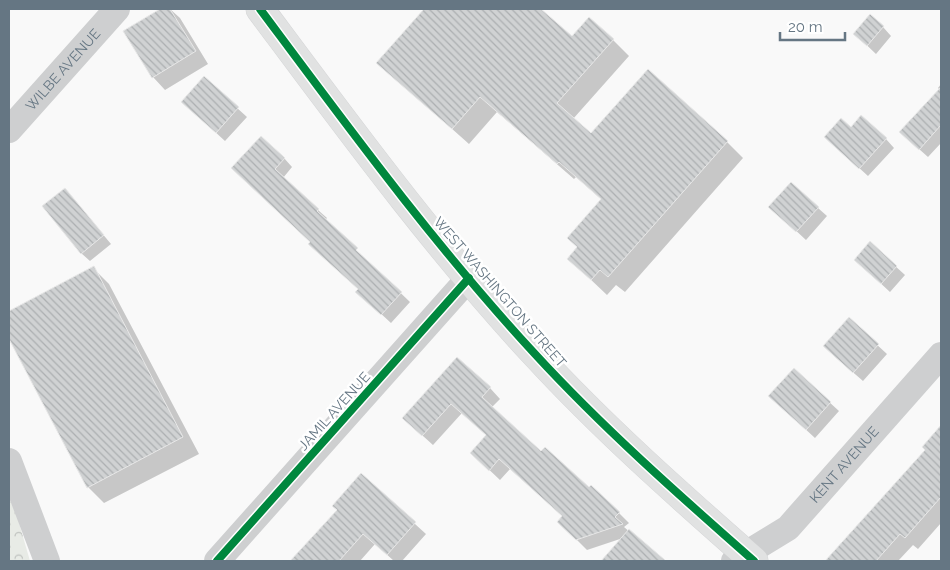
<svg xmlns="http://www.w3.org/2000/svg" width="950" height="570" font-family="Raleway,sans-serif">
	<defs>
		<pattern id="park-crowns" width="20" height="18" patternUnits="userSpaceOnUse" patternTransform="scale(1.25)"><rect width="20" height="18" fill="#e8ebe6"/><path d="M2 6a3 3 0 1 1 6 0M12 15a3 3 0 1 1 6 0" fill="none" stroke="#c0c3c0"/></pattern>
		<pattern id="building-back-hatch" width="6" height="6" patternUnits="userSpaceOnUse" patternTransform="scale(1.25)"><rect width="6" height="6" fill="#d0d2d3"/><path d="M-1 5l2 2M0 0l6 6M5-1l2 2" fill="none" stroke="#acafb1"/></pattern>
	</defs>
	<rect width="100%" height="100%" fill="#f9f9f9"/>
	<!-- park -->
	<path fill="url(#park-crowns)" d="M 9,498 L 17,516 L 30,561 L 9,561 Z"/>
	<!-- shadow -->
	<path fill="#0003" d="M 162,9 L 170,9 L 180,18 L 208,64 L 165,90 L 153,77 L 125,32 Z
		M 425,9 L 539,9 L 572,38 L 613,40 L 629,56 L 573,119 L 592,135 L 727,142 L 743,158 L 625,292 L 616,285 L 607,295 L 569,259 L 578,248 L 602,200 L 576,177 L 574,179 L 497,112 L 469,144 L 378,63 Z
		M 883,27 L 891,36 L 876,54 L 855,34 Z
		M 204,78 L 247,117 L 225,141 L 191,110 Z
		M 941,84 L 941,143 L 928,157 L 910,141 L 940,90 L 938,88 Z
		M 851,128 L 886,139 L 894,148 L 868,176 L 835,146 Z
		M 284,158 L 292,167 L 283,178 L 318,210 L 327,218 L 325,220 L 410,302 L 391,323 L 366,300 L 359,290 L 311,242 L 242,177 Z
		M 65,189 L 111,244 L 90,261 L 81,253 Z
		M 818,208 L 827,216 L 806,240 L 779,215 Z
		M 870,243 L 905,275 L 890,292 L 864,268 Z
		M 93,268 L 109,284 L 199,454 L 104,503 L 88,487 L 9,336 L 9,312 Z
		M 849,319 L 887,354 L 863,381 L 833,355 Z
		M 794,370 L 839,411 L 815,438 L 779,405 Z
		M 490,388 L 500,399 L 491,408 L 542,453 L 619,513 L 629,523 L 624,527 L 664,561 L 602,561 L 623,538 L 587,550 L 569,532 L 564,517 L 510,469 L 500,480 L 482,463 L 487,436 L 462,413 L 433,445 L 403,418 Z
		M 941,427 L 941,523 L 918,549 L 913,545 L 898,561 L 837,561 L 832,556 L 926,450 L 923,447 Z
		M 361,475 L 426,534 L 402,561 L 394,561 L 375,544 L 360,561 L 306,561 L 299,554 L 338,510 Z"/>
	<!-- building -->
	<path fill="url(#building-back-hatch)" stroke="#e8e8e8" d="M 160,9 L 170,9 L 196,51 L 152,78 L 123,31 Z
		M 424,9 L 541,9 L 572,36 L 589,17 L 614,39 L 557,103 L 591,133 L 648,69 L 728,141 L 608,277 L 600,270 L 591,280 L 567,259 L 577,247 L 567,238 L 601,199 L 559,162 L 557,164 L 480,97 L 452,129 L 376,63 Z
		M 870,14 L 884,26 L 867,46 L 853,34 Z
		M 204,76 L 239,107 L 216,133 L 181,102 Z
		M 941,87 L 941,125 L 919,150 L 899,132 Z
		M 861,115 L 887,138 L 859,169 L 824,137 L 841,118 L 851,127 Z
		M 261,136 L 285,158 L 275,169 L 319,209 L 317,211 L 358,248 L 356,250 L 402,292 L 381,315 L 355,292 L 358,289 L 308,244 L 310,242 L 231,168 Z
		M 791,182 L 819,207 L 796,232 L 768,207 Z
		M 65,188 L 104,235 L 81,254 L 42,206 Z
		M 870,241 L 897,266 L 881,284 L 854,260 Z
		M 94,266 L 183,437 L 87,488 L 9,339 L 9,311 Z
		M 849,317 L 879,344 L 853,373 L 823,346 Z
		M 457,357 L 491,387 L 482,397 L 541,451 L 545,447 L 589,487 L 591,485 L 620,512 L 615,517 L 623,524 L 576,540 L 557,522 L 562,516 L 499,459 L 489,471 L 470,453 L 486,435 L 451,404 L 422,436 L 402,418 Z
		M 794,368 L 831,402 L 806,430 L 768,396 Z
		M 941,425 L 941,497 L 905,538 L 900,534 L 876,561 L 825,561 L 925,450 L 922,447 Z
		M 361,473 L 416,522 L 387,555 L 363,534 L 339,561 L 290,561 L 337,510 L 332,506 Z
		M 629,529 L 666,561 L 601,561 Z"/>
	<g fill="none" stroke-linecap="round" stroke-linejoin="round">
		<!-- major casing -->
		<g stroke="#d5d6d7" stroke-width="29">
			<path id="major" d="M 260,9 C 348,127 435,246 535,354 C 603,428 679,495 754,561"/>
		</g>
		<!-- minor -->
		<g stroke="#cecfd0" stroke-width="26">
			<path id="s1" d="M 9,130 L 117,9"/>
			<path d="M 9,461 L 47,561"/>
			<path d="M 217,561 L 469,278"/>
			<path id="s2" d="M 734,561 L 788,528 L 941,355"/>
		</g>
		<!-- major -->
		<use href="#major" stroke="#e1e2e2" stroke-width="28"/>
		<!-- cycleway casing -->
		<g stroke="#fff" stroke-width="11">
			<path id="cycleway" d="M 260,9 C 348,127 435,246 535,354 C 603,428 679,495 754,561
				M 217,561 L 469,278"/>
		</g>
		<!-- cycleway -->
		<use href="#cycleway" stroke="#00873e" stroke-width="8"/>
	</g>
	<g text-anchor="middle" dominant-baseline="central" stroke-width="5" stroke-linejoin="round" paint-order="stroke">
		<!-- street labels -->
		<g font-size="14" fill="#657683" stroke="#fff">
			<text stroke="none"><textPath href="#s1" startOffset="81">WILBE AVENUE</textPath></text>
			<text transform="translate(500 292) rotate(49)">WEST WASHINGTON STREET</text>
			<text transform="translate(334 411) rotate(-48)">JAMIL AVENUE</text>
			<text stroke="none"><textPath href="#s2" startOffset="148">KENT AVENUE</textPath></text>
		</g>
	</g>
	<!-- border -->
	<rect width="950" height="570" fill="none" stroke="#657683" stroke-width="20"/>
	<!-- scale -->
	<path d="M780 32v8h65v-8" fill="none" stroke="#657683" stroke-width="2.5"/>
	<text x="788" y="32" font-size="15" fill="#657683" stroke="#ffffff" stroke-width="4" paint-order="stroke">20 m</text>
</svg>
